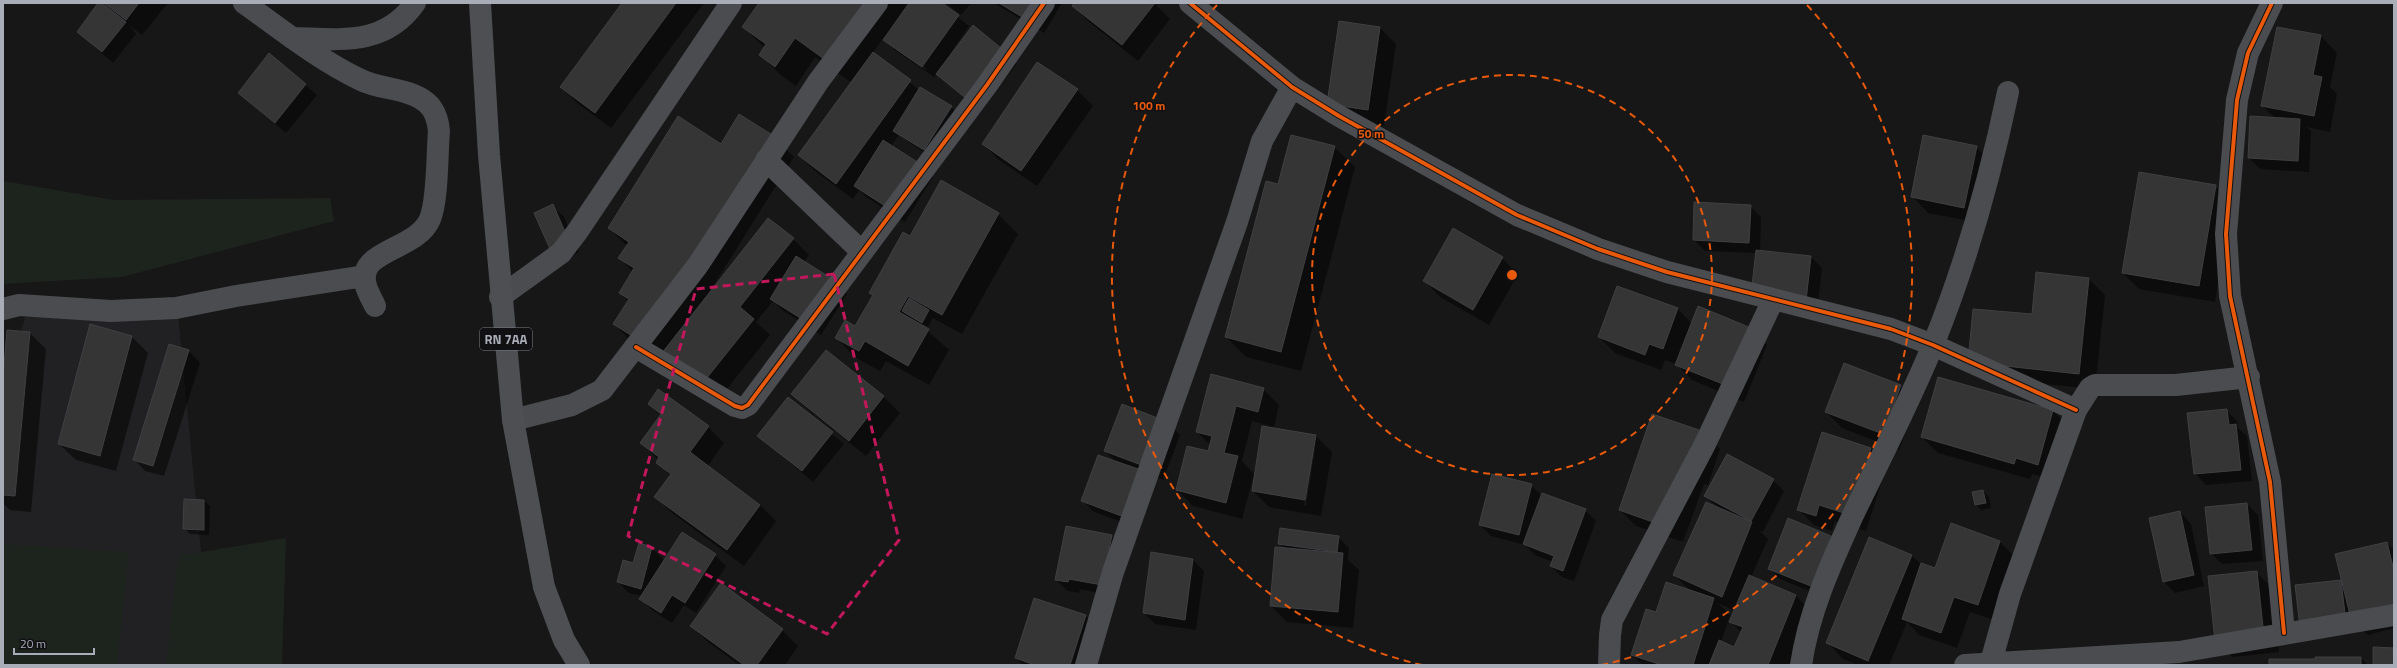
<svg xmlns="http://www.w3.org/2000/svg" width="2397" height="668" font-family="'Titillium Web',sans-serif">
	<rect width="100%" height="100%" fill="#171717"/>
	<!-- built -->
	<path fill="#212123" d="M 178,315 L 212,665 L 3,665 L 3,396 L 25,317 Z"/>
	<!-- green -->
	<path fill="#1d241e" d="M 3,181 L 114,200 L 330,198 L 334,221 L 122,277 L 3,284 Z
		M 286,538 L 282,665 L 166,665 L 178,556 Z
		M 3,544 L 129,552 L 117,665 L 3,665 Z"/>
	<!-- shadow -->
	<path fill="#0007" fill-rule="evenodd" d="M 99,3 L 168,3 L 142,35 L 129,25 L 136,34 L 113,63 L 78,32 Z
		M 624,3 L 704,3 L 611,128 L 577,103 L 561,87 Z
		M 760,3 L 940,3 L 969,26 L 950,54 L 1006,53 L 1017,64 L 980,110 L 937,73 L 934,77 L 896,51 L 883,38 L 873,53 L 919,90 L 951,107 L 962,118 L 936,161 L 899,135 L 891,146 L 922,166 L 933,177 L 905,222 L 866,197 L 859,190 L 853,199 L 815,171 L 799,155 L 852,83 L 815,57 L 796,86 L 781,75 L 760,55 L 765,48 L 743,27 ZM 896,47 L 927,69 L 926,70 L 896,50 Z
		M 946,3 L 971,3 L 961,15 Z
		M 994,3 L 1062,3 L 1044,33 Z
		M 1075,3 L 1154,3 L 1170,19 L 1138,61 L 1089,22 L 1073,6 Z
		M 1340,22 L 1380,28 L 1396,44 L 1384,126 L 1345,120 Z
		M 2278,28 L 2321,36 L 2337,53 L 2330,87 L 2337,94 L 2330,132 L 2307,127 L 2311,131 L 2309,172 L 2260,169 L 2249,158 L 2275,118 L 2262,106 Z
		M 269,55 L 317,95 L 286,133 L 239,93 Z
		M 1077,90 L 1093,106 L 1037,186 L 999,160 L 983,144 Z
		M 774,137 L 794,157 L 710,291 L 793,239 L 809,255 L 804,262 L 836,283 L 847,294 L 821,335 L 782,310 L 773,301 L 756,322 L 770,335 L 718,400 L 634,344 L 614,324 L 628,301 L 620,292 L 633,272 L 620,258 L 627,246 L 609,228 L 721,145 Z
		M 1334,147 L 1355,167 L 1301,371 L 1246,357 L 1226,337 L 1279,186 Z
		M 1976,147 L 1992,163 L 1980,223 L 1928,213 L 1912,196 Z
		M 2215,186 L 2231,202 L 2215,302 L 2139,289 L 2123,273 Z
		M 552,206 L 564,217 L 579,252 L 562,260 Z
		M 1750,206 L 1761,217 L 1760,251 L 1811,257 L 1822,268 L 1817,312 L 1756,253 L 1705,251 L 1694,240 Z
		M 998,214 L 1018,234 L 962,334 L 933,318 L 928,327 L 922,324 L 922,326 L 949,350 L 929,385 L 886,361 L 880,371 L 856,358 L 836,338 L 856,328 L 874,296 L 870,292 L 910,237 Z
		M 1502,258 L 1518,274 L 1489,325 L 1440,297 L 1424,280 Z
		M 2089,279 L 2105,295 L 2095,389 L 1985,378 Z
		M 1617,287 L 1678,309 L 1692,324 L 1751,329 L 1767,345 L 1744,402 L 1692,380 L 1676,364 L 1665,360 L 1661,370 L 1615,353 L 1599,337 Z
		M 30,333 L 46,349 L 31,512 L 10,510 L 3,503 L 3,390 Z
		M 132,337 L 148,353 L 116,471 L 76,460 L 59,444 Z
		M 189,351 L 200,363 L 164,476 L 145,471 L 134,459 Z
		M 827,352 L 884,397 L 900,413 L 866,456 L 809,410 L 793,394 Z
		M 1844,364 L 1901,386 L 1917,402 L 1899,450 L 1842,428 L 1826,412 Z
		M 1212,376 L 1263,389 L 1279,405 L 1274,427 L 1252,421 L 1242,461 L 1254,474 L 1242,519 L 1193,506 L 1177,490 L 1209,452 L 1211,446 L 1197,432 Z
		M 789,398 L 844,444 L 813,482 L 758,436 Z
		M 649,404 L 708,427 L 724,443 L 707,467 L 760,505 L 776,521 L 744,566 L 672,513 L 656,497 L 671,476 L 657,462 L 659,460 L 641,443 L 661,416 Z
		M 2226,410 L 2237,421 L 2238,428 L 2247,436 L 2252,481 L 2206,485 L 2195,474 L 2188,414 Z
		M 2053,411 L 2069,427 L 2054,480 L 2032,474 L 2030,479 L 1938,453 L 1922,437 Z
		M 1169,424 L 1180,435 L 1163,480 L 1144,472 L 1139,528 L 1094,512 L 1083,501 L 1117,463 L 1105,451 Z
		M 1263,427 L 1316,436 L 1332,452 L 1321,516 L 1269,507 L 1253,491 ZM 1313,448 L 1315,448 L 1306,506 L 1304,505 Z
		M 1704,433 L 1720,449 L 1708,485 L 1704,484 L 1683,542 L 1636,526 L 1620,510 Z
		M 1871,449 L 1887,465 L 1866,531 L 1835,521 L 1832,531 L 1814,525 L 1798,509 Z
		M 1773,480 L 1784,491 L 1763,532 L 1758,530 L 1768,539 L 1751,577 L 1796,596 L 1812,612 L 1790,665 L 1643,665 L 1632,655 L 1657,613 L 1692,592 L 1674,575 L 1718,508 L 1705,495 ZM 1748,529 L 1750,529 L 1733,569 ZM 1718,603 L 1735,611 L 1731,622 L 1742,633 L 1735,648 L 1721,642 L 1730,615 Z
		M 1531,485 L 1542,496 L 1585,510 L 1596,521 L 1574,581 L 1562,577 L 1551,566 L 1553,562 L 1535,555 L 1525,545 L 1491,536 L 1480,525 Z
		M 1983,491 L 1989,497 L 1991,508 L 1981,510 L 1976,504 Z
		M 204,501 L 210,506 L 209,535 L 190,534 L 184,528 Z
		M 2247,504 L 2258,515 L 2263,561 L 2222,564 L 2211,553 Z
		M 2180,512 L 2191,524 L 2204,586 L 2175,593 L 2164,582 Z
		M 1789,519 L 1831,537 L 1842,548 L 1822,596 L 1780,579 L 1769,568 Z
		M 1951,525 L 2000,542 L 2016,558 L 1994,620 L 1970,612 L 1957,648 L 1919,635 L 1907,622 L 1889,665 L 1858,665 L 1843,659 L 1827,642 L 1869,538 L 1912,556 L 1922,565 L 1935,569 Z
		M 1111,536 L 1122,547 L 1113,596 L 1080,589 L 1079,593 L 1068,591 L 1056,580 Z
		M 1338,537 L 1349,548 L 1348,560 L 1359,570 L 1353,628 L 1287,622 L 1271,606 L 1285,549 L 1279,543 Z
		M 2387,543 L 2394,550 L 2394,628 L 2368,635 L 2355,622 L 2356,633 L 2312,638 L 2341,581 L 2343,584 Z
		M 652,548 L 663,559 L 661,567 L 715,555 L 726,566 L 696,613 L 684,605 L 672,623 L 652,610 L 641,599 L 642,596 L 629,593 L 618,582 Z
		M 1152,554 L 1193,560 L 1204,571 L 1196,630 L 1155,624 L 1144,613 Z
		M 2256,572 L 2272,588 L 2279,652 L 2232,657 L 2216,641 Z
		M 1086,616 L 1102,632 L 1091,665 L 1023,665 L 1016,658 Z
		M 691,626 L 782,630 L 798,646 L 785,665 L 739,665 L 708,642 Z
		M 2361,658 L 2368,665 L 2270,665 Z"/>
	<!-- building -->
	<path fill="#353536" stroke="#3f4043" d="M 98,3 L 102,3 L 126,22 L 102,52 L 77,32 Z
		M 104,3 L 139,3 L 126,20 Z
		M 622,3 L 676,3 L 595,113 L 560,87 Z
		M 759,3 L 874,3 L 831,64 L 795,38 L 775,67 L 759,55 L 766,44 L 742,27 Z
		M 909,3 L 942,3 L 959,15 L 922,67 L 883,40 Z
		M 999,3 L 1044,3 L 1032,23 Z
		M 1074,3 L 1155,3 L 1122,45 L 1072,6 Z
		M 1339,21 L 1380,27 L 1368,110 L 1327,104 Z
		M 973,25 L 1007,53 L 968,100 L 936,74 Z
		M 2277,27 L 2321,35 L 2313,75 L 2322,77 L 2314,116 L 2261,106 Z
		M 873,52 L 911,80 L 836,184 L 798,155 Z
		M 269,53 L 306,84 L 275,123 L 238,93 Z
		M 1037,62 L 1078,89 L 1021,171 L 982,144 Z
		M 920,87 L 952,106 L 924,150 L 893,131 Z
		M 739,114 L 774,136 L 645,344 L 613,324 L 629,299 L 619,293 L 634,268 L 618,258 L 629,242 L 608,228 L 678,116 L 721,144 Z
		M 2250,116 L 2300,119 L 2298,161 L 2248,158 Z
		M 1291,135 L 1335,146 L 1281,352 L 1225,337 L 1266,181 L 1278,184 Z
		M 1923,135 L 1977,146 L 1964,208 L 1911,197 Z
		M 883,140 L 922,165 L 893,211 L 854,186 Z
		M 2139,172 L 2216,185 L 2199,286 L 2122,273 Z
		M 941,180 L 999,213 L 942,315 L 908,296 L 899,312 L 929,329 L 908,366 L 865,341 L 859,351 L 835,338 L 845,320 L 855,326 L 873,295 L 869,293 L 903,232 L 910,236 Z
		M 1694,202 L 1751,205 L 1749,243 L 1693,240 Z
		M 553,204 L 569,241 L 550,249 L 534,213 Z
		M 768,218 L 794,238 L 740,307 L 754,319 L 702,384 L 662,353 Z
		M 1453,228 L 1503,257 L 1473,310 L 1423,281 Z
		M 1756,250 L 1811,256 L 1806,301 L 1751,295 Z
		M 796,256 L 837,282 L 810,324 L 770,299 Z
		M 2036,272 L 2089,278 L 2079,374 L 1968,362 L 1973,309 L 2032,314 Z
		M 1617,286 L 1678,308 L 1663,349 L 1649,344 L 1645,355 L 1598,337 Z
		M 909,298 L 929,310 L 922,323 L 902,311 Z
		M 1698,306 L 1751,328 L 1728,386 L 1675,365 Z
		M 90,324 L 132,336 L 100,456 L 58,444 Z
		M 7,330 L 30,332 L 15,496 L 3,495 L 3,378 Z
		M 169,344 L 189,350 L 153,466 L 133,460 Z
		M 826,350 L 884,396 L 849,441 L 791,394 Z
		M 1844,363 L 1901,385 L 1883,434 L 1825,412 Z
		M 1211,374 L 1264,388 L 1258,412 L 1236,406 L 1224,453 L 1238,456 L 1226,503 L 1176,490 L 1187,446 L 1208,451 L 1212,436 L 1196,432 Z
		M 1938,377 L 2053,410 L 2038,465 L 2016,458 L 2014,464 L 1921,437 Z
		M 658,389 L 709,426 L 690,452 L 760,505 L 727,550 L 654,497 L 671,474 L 656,463 L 659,457 L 640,443 L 661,414 L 648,404 Z
		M 788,397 L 833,432 L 802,471 L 757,436 Z
		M 1122,404 L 1170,423 L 1152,469 L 1104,451 Z
		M 2227,409 L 2229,425 L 2236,424 L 2241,470 L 2194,474 L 2187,413 Z
		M 1652,414 L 1705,432 L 1667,527 L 1619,510 Z
		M 1262,426 L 1316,435 L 1305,500 L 1252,491 Z
		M 1822,432 L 1871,448 L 1850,515 L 1819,505 L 1816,516 L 1797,510 Z
		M 1727,454 L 1774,479 L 1751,521 L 1704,496 Z
		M 1098,455 L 1144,471 L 1127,518 L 1081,501 Z
		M 1492,474 L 1532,484 L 1519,535 L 1479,525 Z
		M 1983,490 L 1986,503 L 1975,505 L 1972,492 Z
		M 1542,493 L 1586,509 L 1563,571 L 1550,566 L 1554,556 L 1523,544 Z
		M 184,499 L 204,500 L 204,530 L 183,529 Z
		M 1706,502 L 1752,522 L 1722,597 L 1673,575 Z
		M 2247,503 L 2252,550 L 2210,554 L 2205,507 Z
		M 2180,511 L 2194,575 L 2163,582 L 2149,518 Z
		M 1788,518 L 1831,536 L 1811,586 L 1768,569 Z
		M 1951,523 L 2000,541 L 1978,605 L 1954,597 L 1941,633 L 1902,619 L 1921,563 L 1935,568 Z
		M 1066,526 L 1112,535 L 1102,585 L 1069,579 L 1068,582 L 1055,580 Z
		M 1280,528 L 1339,536 L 1337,552 L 1278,544 Z
		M 682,532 L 716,554 L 685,603 L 672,595 L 661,613 L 639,599 Z
		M 1869,537 L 1912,555 L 1868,661 L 1826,643 Z
		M 2387,542 L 2394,571 L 2394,609 L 2351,619 L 2335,554 Z
		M 639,543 L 652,547 L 641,589 L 617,582 L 623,560 L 633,563 Z
		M 1275,547 L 1343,553 L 1338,612 L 1270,606 Z
		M 1151,552 L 1193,559 L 1185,620 L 1143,613 Z
		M 2257,571 L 2264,636 L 2215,641 L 2208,576 Z
		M 1749,575 L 1796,595 L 1768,665 L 1709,665 L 1719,640 L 1734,647 L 1743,627 L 1729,622 Z
		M 2341,580 L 2346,622 L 2300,627 L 2295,585 Z
		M 1666,582 L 1714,598 L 1693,665 L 1662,665 L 1631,655 L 1646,609 L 1656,612 Z
		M 721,583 L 783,629 L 757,665 L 744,665 L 690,626 Z
		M 1034,598 L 1086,615 L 1070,665 L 1035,665 L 1015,658 Z
		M 2373,647 L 2394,648 L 2394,665 L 2373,665 Z
		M 2315,657 L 2361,657 L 2361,665 L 2269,665 L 2269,659 L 2315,659 Z"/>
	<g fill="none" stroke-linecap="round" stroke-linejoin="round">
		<!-- minor -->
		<path stroke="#4b4c50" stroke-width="22" d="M 244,3 C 282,30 319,60 361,80 C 381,90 410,88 427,103 C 435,110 438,120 439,131 C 437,153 438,200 430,219 C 417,251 355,249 366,286 C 368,293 372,299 375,306
			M 1190,3 L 1292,87 L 1339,116 L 1517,215 L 1598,249 L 1667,272 L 1891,329 L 1933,345 L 2076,410
			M 2272,3 L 2248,53 L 2237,100 L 2226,234 L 2230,296 L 2270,482 L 2284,633
			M 292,38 C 339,39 384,47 415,3
			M 766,160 L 861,251
			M 500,297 L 561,253 L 577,232 L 731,3
			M 3,309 L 19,305 L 111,311 L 176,308 L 236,296 L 365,276
			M 636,347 L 735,406 L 742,408 L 748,405 L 987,85 L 1044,3
			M 513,420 L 572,405 L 602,390 L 698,265 L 818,82 L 877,3
			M 1991,662 L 2010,594 L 2076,410 L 2090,388 L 2095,385 L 2176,385 L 2249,377
			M 1086,665 L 1113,572 L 1237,222 L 1262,141 L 1292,87
			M 1609,665 L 1610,635 L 1612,620 L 1705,444 L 1773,300
			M 1801,665 C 1809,611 1831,564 1853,515 C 1880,459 1909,403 1933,345 C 1966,264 1990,178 2008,92
			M 1965,665 L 2179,652 L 2394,615"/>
		<!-- major -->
		<path stroke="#4d4f52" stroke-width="22" d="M 480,3 L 489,155 L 513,420 L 544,587 L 564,640 L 579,665"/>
		<!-- cycleway casing -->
		<g stroke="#111113" stroke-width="6">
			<path id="cycleway" d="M 1190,3 L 1292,87 L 1339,116 L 1517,215 L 1598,249 L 1667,272 L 1891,329 L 1933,345 L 2076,410
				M 2272,3 L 2248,53 L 2237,100 L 2226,234 L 2230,296 L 2270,482 L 2284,633
				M 636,347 L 735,406 L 742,408 L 748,405 L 987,85 L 1044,3"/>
		</g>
		<!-- cycleway -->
		<use href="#cycleway" stroke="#e8590c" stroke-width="4"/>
	</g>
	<!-- marked area -->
	<path fill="none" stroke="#c2185b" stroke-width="3" stroke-dasharray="8 5" stroke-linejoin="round" d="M 834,274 L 899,540 L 827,634 L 628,536 L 696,289 Z"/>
	<!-- distance rings -->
	<g fill="none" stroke="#e8590c" stroke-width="2" stroke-dasharray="7 5">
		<circle cx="1512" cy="275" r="200"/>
		<path d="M1422 665A400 400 0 0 1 1217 5M1807 5A400 400 0 0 1 1602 665"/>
	</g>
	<g text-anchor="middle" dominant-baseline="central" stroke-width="3" stroke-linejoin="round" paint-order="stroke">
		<!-- shield labels -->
		<rect fill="#111113" stroke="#7b7e86" stroke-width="1" x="480" y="328" width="52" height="22" rx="3"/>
		<g font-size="13" font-weight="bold" fill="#a8adb8">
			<text x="506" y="339">RN 7AA</text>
		</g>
	</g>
	<circle cx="1512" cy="275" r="6" fill="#e8590c" stroke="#111113" stroke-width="2"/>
	<g font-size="12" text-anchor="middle" font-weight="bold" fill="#e8590c" stroke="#111113" stroke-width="3" stroke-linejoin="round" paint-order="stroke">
		<text x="1149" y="110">100 m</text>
		<text x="1371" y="138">50 m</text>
	</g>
	<!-- border -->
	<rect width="2397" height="668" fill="none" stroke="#a8adb8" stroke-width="8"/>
	<!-- scale -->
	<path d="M14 648v6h80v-6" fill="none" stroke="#a8adb8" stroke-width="2"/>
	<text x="20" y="648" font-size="12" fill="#a8adb8" stroke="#111113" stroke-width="3" paint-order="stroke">20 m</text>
</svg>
